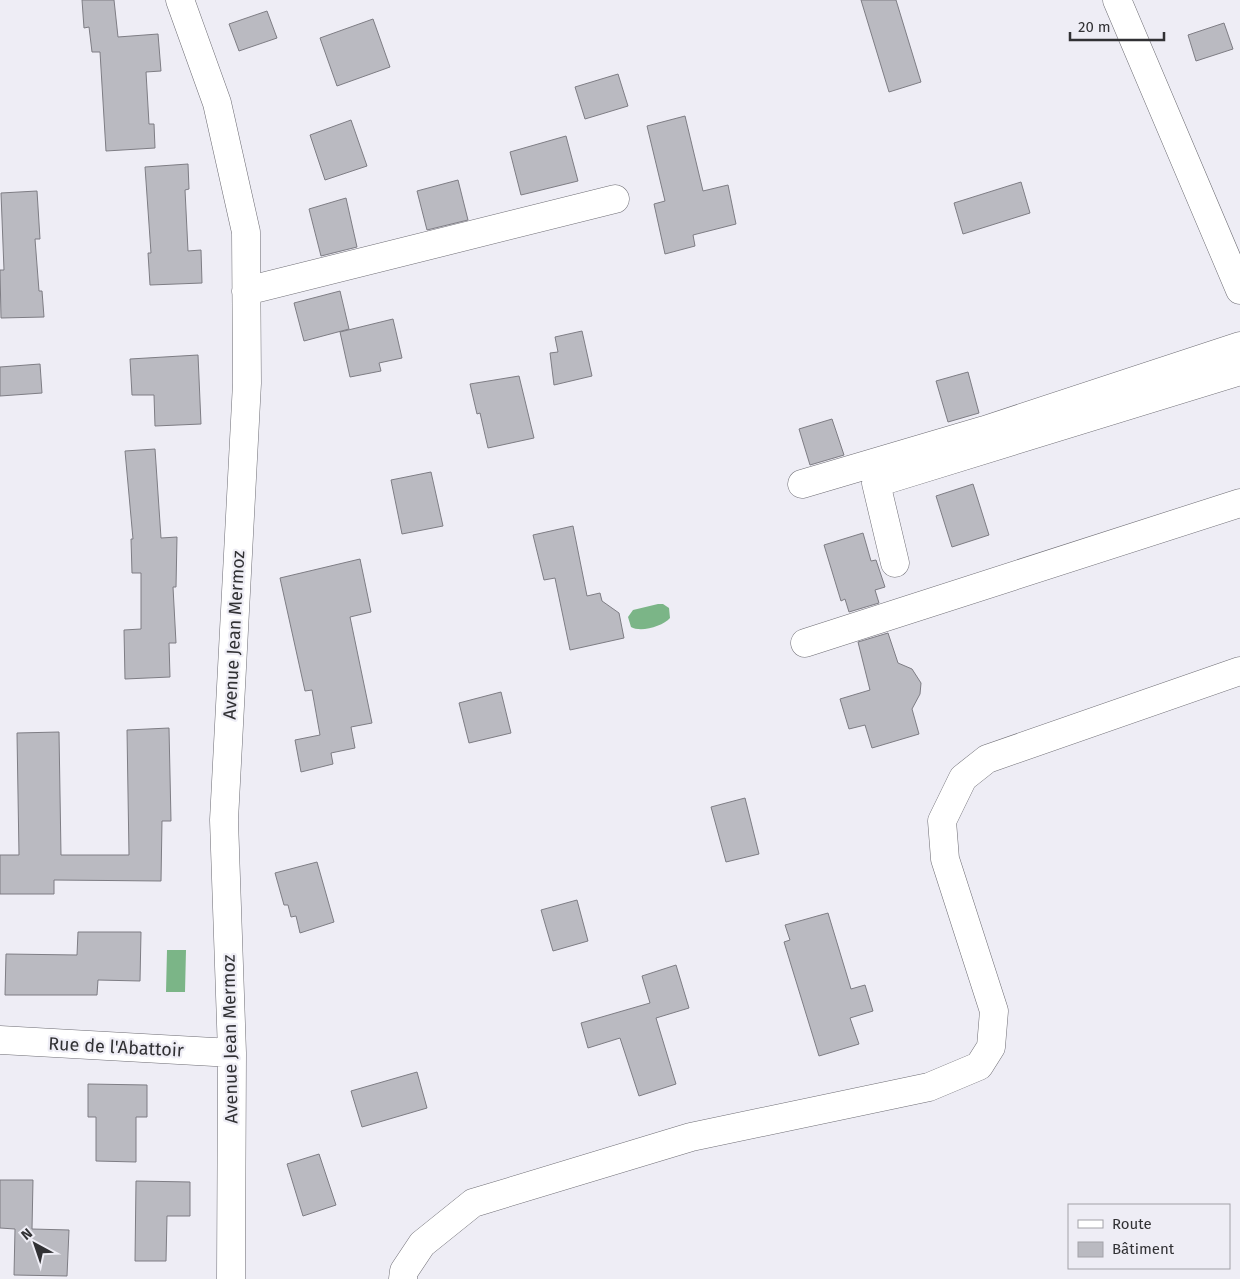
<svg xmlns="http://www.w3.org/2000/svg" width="1240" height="1279" font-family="'Fira Sans',sans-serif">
	<rect width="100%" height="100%" fill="#eeedf5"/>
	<!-- water -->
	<path fill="#7bb587" d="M 658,604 L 663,604 L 669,608 L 670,618 C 663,626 641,633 631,627 L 628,617 L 633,610 Z
		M 167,950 L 186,950 L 185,992 L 166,992 Z"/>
	<!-- building -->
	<path fill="#babac1" stroke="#7e7d84" d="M 82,0 L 114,0 L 118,37 L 158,34 L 161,71 L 146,72 L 149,124 L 154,124 L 155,148 L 106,151 L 100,52 L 92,52 L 89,27 L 84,28 Z
		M 861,0 L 896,0 L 921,82 L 889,92 Z
		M 267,11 L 277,38 L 239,51 L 229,24 Z
		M 373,19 L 390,67 L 337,86 L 320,38 Z
		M 1224,23 L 1233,49 L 1196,61 L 1188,35 Z
		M 618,74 L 628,106 L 585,119 L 575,87 Z
		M 685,116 L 703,191 L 728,185 L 736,224 L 693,235 L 695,246 L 665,254 L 654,204 L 665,201 L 647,126 Z
		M 351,120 L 367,166 L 325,180 L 310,135 Z
		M 566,136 L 578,181 L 521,195 L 510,152 Z
		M 188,164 L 189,189 L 185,190 L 188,251 L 201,250 L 202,283 L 150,285 L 148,253 L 151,253 L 145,167 Z
		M 458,180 L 468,220 L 427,230 L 417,191 Z
		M 1021,182 L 1030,213 L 963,234 L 954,203 Z
		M 37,191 L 40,239 L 35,239 L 39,291 L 42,291 L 44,317 L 1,318 L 0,270 L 4,270 L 1,193 Z
		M 346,198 L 357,247 L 321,256 L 309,209 Z
		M 340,291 L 349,329 L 304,341 L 294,303 Z
		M 393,319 L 402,358 L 379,363 L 381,371 L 350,377 L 340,332 Z
		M 582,331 L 592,376 L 554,385 L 550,353 L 558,352 L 555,337 Z
		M 198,355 L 201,424 L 155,426 L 154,395 L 132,395 L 130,359 Z
		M 40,364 L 42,393 L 0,396 L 0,367 Z
		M 968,372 L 979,413 L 948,422 L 936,381 Z
		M 519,376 L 534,438 L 488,448 L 480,413 L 477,414 L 470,384 Z
		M 832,419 L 844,455 L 810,465 L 799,429 Z
		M 155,449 L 161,538 L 177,537 L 176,587 L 173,587 L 176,643 L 169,643 L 170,677 L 125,679 L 124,630 L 141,629 L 141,573 L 132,573 L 131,539 L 133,539 L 125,451 Z
		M 431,472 L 443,526 L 402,534 L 391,480 Z
		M 973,484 L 989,535 L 952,547 L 936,496 Z
		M 573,526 L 587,596 L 600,593 L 602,601 L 619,613 L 624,638 L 570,650 L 555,578 L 544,580 L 533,535 Z
		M 863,533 L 871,561 L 876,560 L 885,587 L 875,590 L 879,603 L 849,612 L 845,599 L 841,601 L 824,545 Z
		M 360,559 L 371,612 L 350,617 L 372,723 L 351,727 L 355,748 L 331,753 L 333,764 L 301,772 L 295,740 L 320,735 L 312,690 L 305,691 L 280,578 Z
		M 888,633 L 898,663 L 912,669 L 921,683 L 920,694 L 912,709 L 919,734 L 872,748 L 865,725 L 849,729 L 840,699 L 870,690 L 858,642 Z
		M 501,692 L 511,733 L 469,743 L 459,703 Z
		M 169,728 L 171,821 L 162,821 L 161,881 L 54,880 L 54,894 L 0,894 L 0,855 L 19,855 L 17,733 L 59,732 L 61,855 L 129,855 L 127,730 Z
		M 745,798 L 759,854 L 726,862 L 711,807 Z
		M 317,862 L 334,922 L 300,933 L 296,916 L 291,917 L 288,905 L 284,905 L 275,873 Z
		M 577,900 L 588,941 L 553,951 L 541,910 Z
		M 828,913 L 851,989 L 865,985 L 873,1011 L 850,1018 L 859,1044 L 819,1056 L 784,942 L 790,940 L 785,925 Z
		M 78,932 L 141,932 L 140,981 L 98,980 L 97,995 L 5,995 L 6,954 L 77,955 Z
		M 676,965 L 689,1008 L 656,1018 L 676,1084 L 639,1096 L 620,1038 L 588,1048 L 581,1023 L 650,1003 L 642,976 Z
		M 417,1072 L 427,1108 L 362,1127 L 351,1091 Z
		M 88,1084 L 147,1085 L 147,1117 L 136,1117 L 136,1162 L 96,1161 L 96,1117 L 88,1117 Z
		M 319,1154 L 336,1205 L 303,1216 L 287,1164 Z
		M 0,1180 L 33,1180 L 32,1229 L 69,1230 L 67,1276 L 14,1275 L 15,1229 L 0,1228 Z
		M 136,1181 L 190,1182 L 190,1216 L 167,1216 L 166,1261 L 135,1261 Z"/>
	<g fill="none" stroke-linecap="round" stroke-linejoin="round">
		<!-- minor casing -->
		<g stroke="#6e6d74" stroke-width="29">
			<path id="minor" d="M 180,0 L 217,103 L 246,232 L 247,383 L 224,820 L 232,1053 L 231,1279
				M 1117,0 L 1240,290
				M 246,291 L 615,199
				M 802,484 L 985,430 L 1240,346
				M 895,563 L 876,483 L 1240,371
				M 805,643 L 1240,503
				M 0,1040 L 232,1053
				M 403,1279 L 404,1271 L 422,1244 L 473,1203 L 691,1137 L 929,1087 L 979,1066 L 991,1047 L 994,1011 L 945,859 L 942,821 L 963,778 L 987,759 L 1240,671"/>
		</g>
		<!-- minor -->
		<use href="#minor" stroke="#fff" stroke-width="28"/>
	</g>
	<g text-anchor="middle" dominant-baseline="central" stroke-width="4.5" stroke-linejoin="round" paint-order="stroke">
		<!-- street labels -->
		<g font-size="18" fill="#313134" stroke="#eeedf5">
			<text transform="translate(234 635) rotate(-87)">Avenue Jean Mermoz</text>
			<text transform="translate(230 1039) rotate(-91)">Avenue Jean Mermoz</text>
			<text transform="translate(116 1047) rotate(3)">Rue de l'Abattoir</text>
		</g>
	</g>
	<!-- legend -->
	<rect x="1068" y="1204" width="162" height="65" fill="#eeedf5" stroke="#a2a2a8"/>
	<rect x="1078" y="1220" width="25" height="8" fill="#ffffff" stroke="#a2a2a8"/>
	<text x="1112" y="1229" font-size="15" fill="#313134">Route</text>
	<rect x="1078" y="1242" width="25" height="15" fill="#babac1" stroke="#a2a2a8"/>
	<text x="1112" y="1254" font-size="15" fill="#313134">Bâtiment</text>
	<!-- north arrow -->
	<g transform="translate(35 1244) rotate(320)" stroke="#eeedf5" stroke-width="4" paint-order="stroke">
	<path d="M0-4L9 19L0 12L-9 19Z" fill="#313134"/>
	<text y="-8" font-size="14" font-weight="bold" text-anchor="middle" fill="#313134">N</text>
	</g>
	<!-- scale -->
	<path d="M1070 32v8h94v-8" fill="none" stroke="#313134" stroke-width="2.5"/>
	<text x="1078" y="32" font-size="15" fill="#313134" stroke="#eeedf5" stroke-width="4" paint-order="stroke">20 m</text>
</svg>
